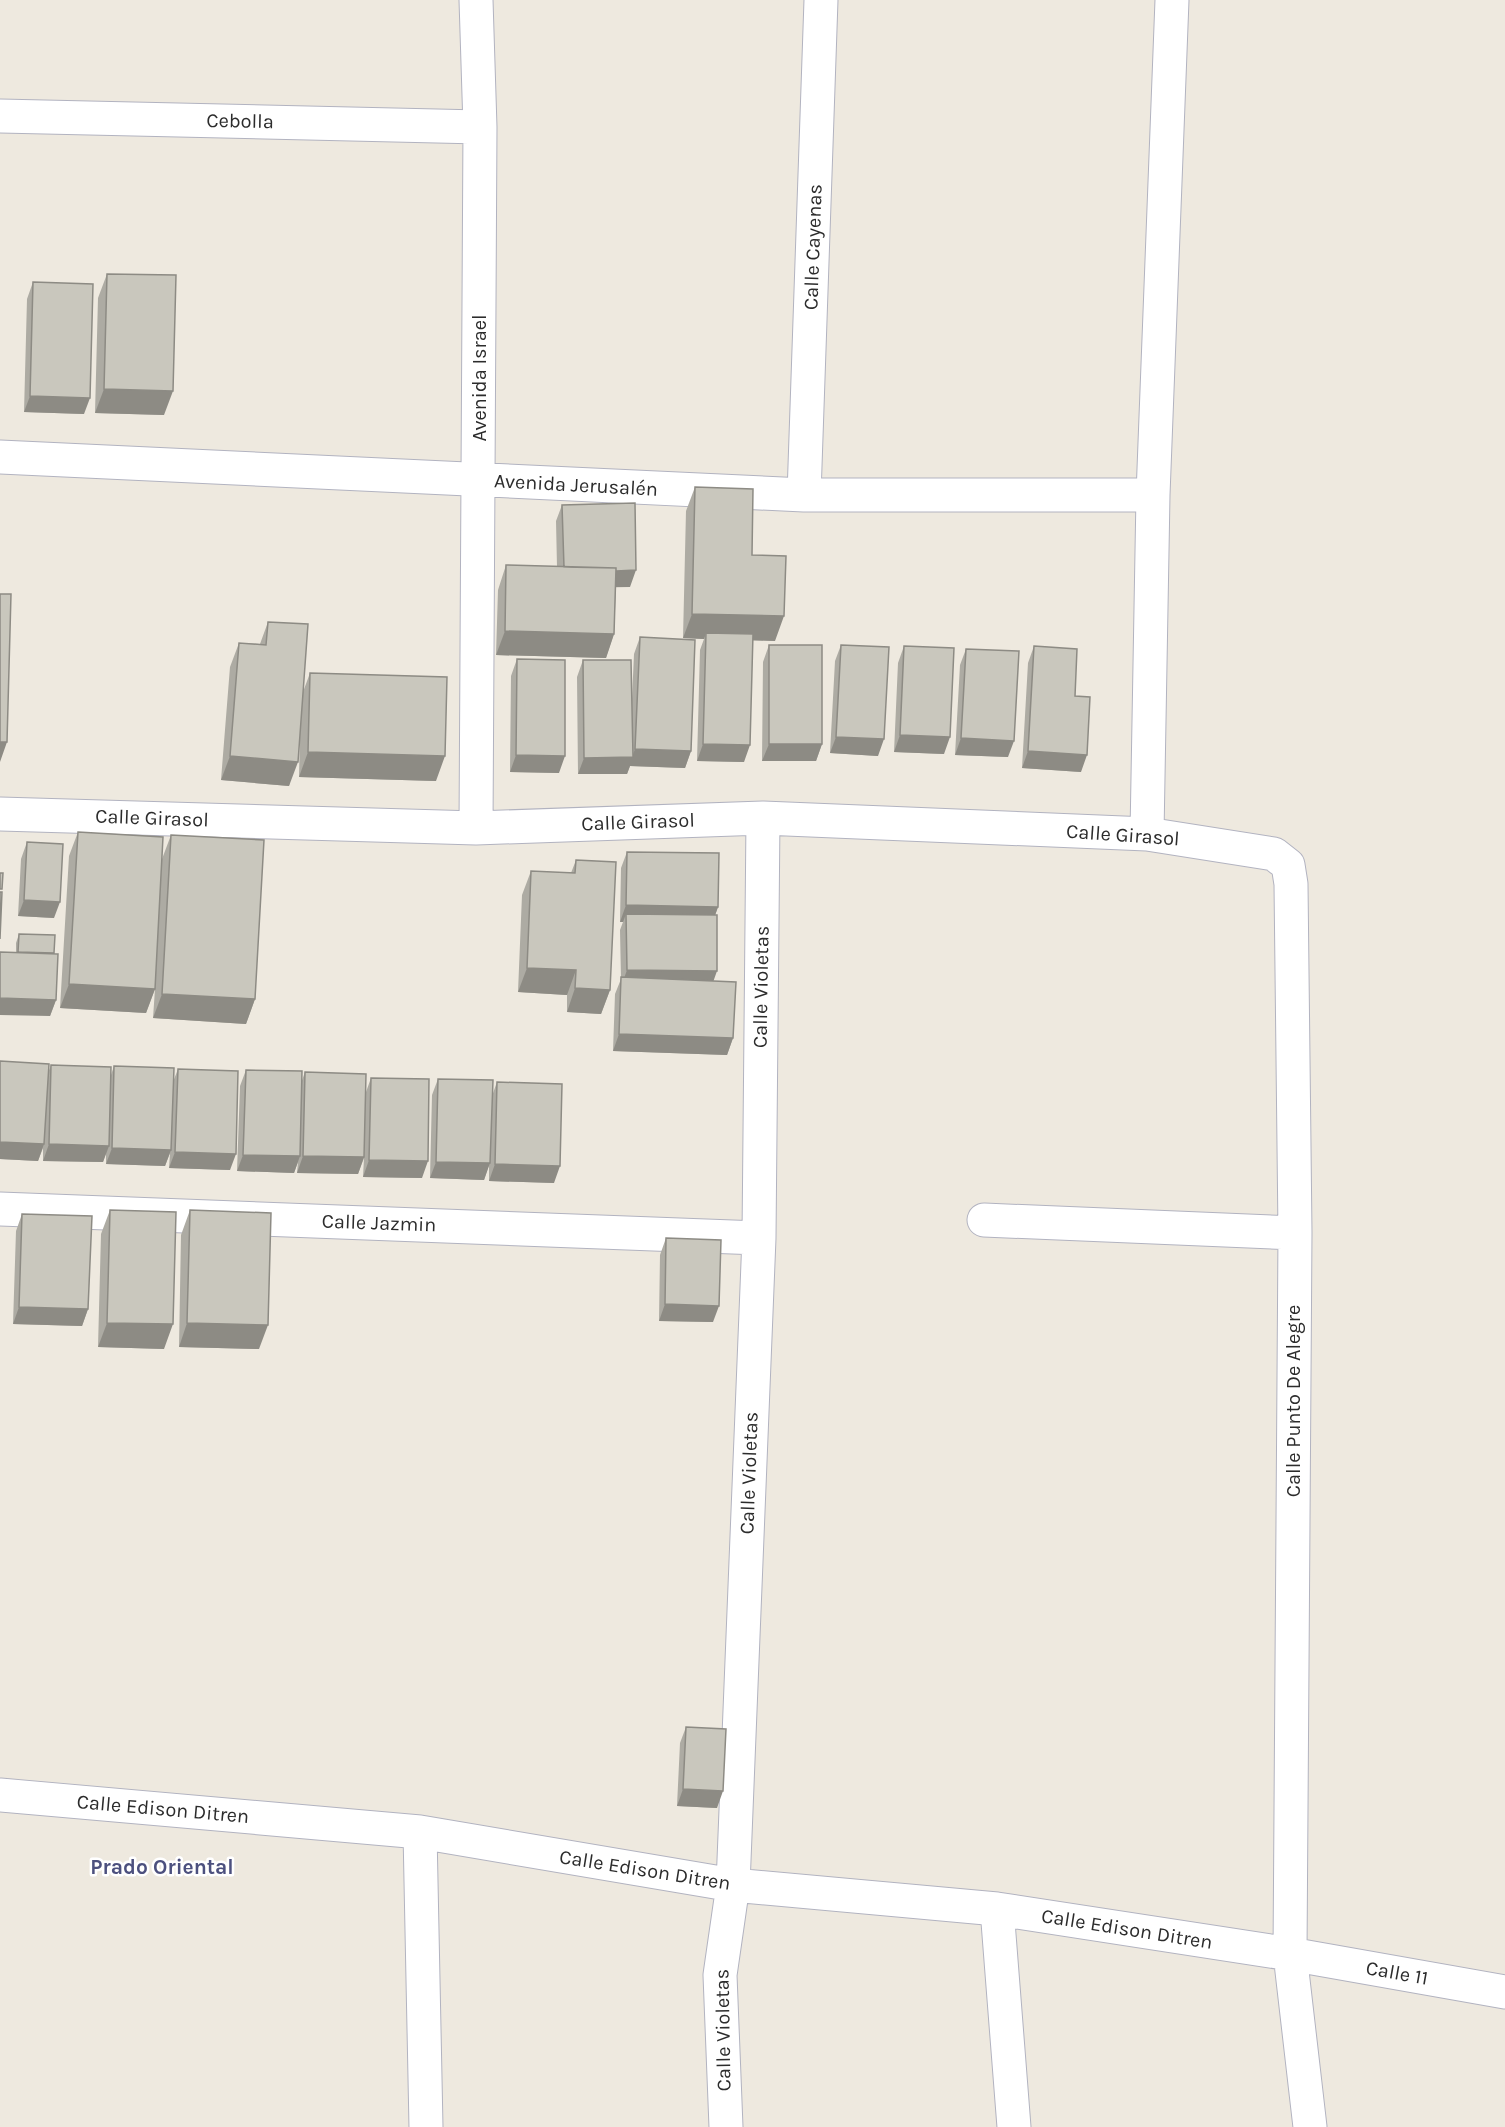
<svg xmlns="http://www.w3.org/2000/svg" width="1505" height="2127" font-family="Karla,sans-serif">
	<rect width="100%" height="100%" fill="#eee9df"/>
	<g fill="none" stroke-linecap="round" stroke-linejoin="round">
		<!-- minor casing -->
		<g stroke="#b2b3c0" stroke-width="35">
			<path id="minor" d="M 476,0 L 480,127 L 476,828
				M 0,116 L 480,127
				M 0,457 L 804,495 L 1153,495
				M 804,495 L 821,0
				M 0,814 L 476,828 L 763,818 L 1147,834 L 1274,854 L 1288,865 L 1291,884 L 1295,1233 L 1290,1954 L 1310,2127
				M 1147,834 L 1153,495 L 1172,0
				M 0,1209 L 759,1238
				M 984,1220 L 1295,1233
				M 0,1795 L 420,1832 L 733,1885 L 997,1909 L 1290,1954 L 1505,1992
				M 420,1832 L 426,2127
				M 997,1909 L 1014,2127
				M 726,2127 L 720,1975 L 733,1885 L 759,1238 L 763,818"/>
		</g>
		<!-- minor -->
		<use href="#minor" stroke="#fff" stroke-width="33"/>
	</g>
	<!-- wall -->
	<path fill="#adaba3" d="M 107,274 L 164,415 L 95,413 L 98,298 Z
		M 33,282 L 84,414 L 24,412 L 27,299 Z
		M 695,487 L 752,555 L 775,641 L 752,640 L 744,762 L 697,761 L 700,650 L 704,639 L 683,638 L 686,511 Z
		M 562,505 L 630,587 L 616,587 L 614,634 L 606,658 L 496,655 L 498,590 L 506,565 L 557,567 L 556,521 Z
		M 268,622 L 303,692 L 310,673 L 436,781 L 299,777 L 300,732 L 289,786 L 221,780 L 230,667 L 239,643 L 260,644 Z
		M 640,637 L 691,751 L 685,768 L 630,766 L 627,774 L 578,774 L 577,677 L 583,660 L 632,699 L 634,654 Z
		M 769,645 L 822,744 L 816,761 L 762,761 L 763,662 Z
		M 841,645 L 878,756 L 830,753 L 835,661 Z
		M 904,646 L 944,754 L 894,752 L 898,663 Z
		M 1034,646 L 1075,696 L 1081,772 L 1022,768 L 1028,663 Z
		M 966,649 L 1008,757 L 955,755 L 960,665 Z
		M 517,659 L 559,773 L 510,772 L 511,676 Z
		M 78,832 L 162,859 L 171,835 L 255,999 L 246,1024 L 153,1018 L 155,989 L 146,1013 L 60,1008 L 69,856 Z
		M 27,842 L 54,918 L 18,916 L 21,859 Z
		M 627,852 L 718,907 L 715,915 L 713,981 L 733,1038 L 727,1055 L 613,1051 L 615,994 L 621,979 L 620,930 L 623,922 L 620,922 L 621,868 Z
		M 576,860 L 610,990 L 601,1014 L 567,1012 L 567,995 L 518,992 L 522,895 L 531,871 L 571,873 Z
		M 19,934 L 54,953 L 56,1000 L 50,1016 L 16,952 L 16,943 Z
		M 0,1061 L 48,1073 L 51,1065 L 111,1075 L 114,1066 L 173,1082 L 178,1069 L 230,1170 L 169,1168 L 170,1153 L 165,1166 L 106,1164 L 106,1153 L 103,1162 L 43,1161 L 43,1148 L 38,1161 L 0,1159 Z
		M 246,1070 L 301,1083 L 305,1072 L 366,1092 L 371,1078 L 422,1178 L 363,1177 L 364,1158 L 358,1174 L 297,1173 L 298,1162 L 294,1173 L 237,1171 L 240,1086 Z
		M 438,1079 L 492,1096 L 497,1082 L 554,1183 L 489,1181 L 489,1165 L 484,1180 L 430,1178 L 432,1095 Z
		M 110,1210 L 164,1349 L 98,1347 L 101,1234 Z
		M 190,1210 L 259,1349 L 179,1347 L 181,1235 Z
		M 22,1214 L 88,1309 L 82,1326 L 13,1324 L 16,1231 Z
		M 666,1238 L 713,1322 L 659,1321 L 660,1255 Z
		M 686,1727 L 717,1808 L 677,1806 L 680,1743 Z"/>
	<!-- shaded-wall -->
	<path fill="#8d8b84" d="M 104,389 L 173,391 L 164,415 L 95,413 Z
		M 30,396 L 90,398 L 84,414 L 24,412 Z
		M 636,570 L 630,587 L 558,588 L 564,572 Z
		M 692,614 L 784,616 L 775,641 L 706,639 L 706,633 L 704,639 L 683,638 Z
		M 505,631 L 614,634 L 606,658 L 496,655 Z
		M 900,735 L 950,737 L 944,754 L 894,752 Z
		M 836,737 L 884,739 L 878,756 L 830,753 Z
		M 961,738 L 1014,741 L 1008,757 L 955,755 Z
		M 0,742 L 7,742 L 0,762 Z
		M 703,744 L 750,745 L 744,762 L 697,761 Z
		M 769,744 L 822,744 L 816,761 L 762,761 Z
		M 635,749 L 691,751 L 685,768 L 630,766 L 627,774 L 578,774 L 584,758 L 632,757 Z
		M 1028,751 L 1087,755 L 1081,772 L 1022,768 Z
		M 308,752 L 445,756 L 436,781 L 299,777 Z
		M 516,755 L 565,756 L 559,773 L 510,772 Z
		M 230,756 L 298,762 L 289,786 L 221,780 Z
		M 24,900 L 60,902 L 54,918 L 18,916 Z
		M 626,905 L 718,907 L 712,924 L 626,914 L 623,922 L 620,922 Z
		M 527,968 L 576,970 L 567,995 L 518,992 Z
		M 627,970 L 717,971 L 711,988 L 621,987 Z
		M 69,984 L 155,989 L 146,1013 L 60,1008 Z
		M 575,988 L 610,990 L 601,1014 L 567,1012 Z
		M 162,994 L 255,999 L 246,1024 L 153,1018 Z
		M 0,998 L 56,1000 L 50,1016 L 0,1015 Z
		M 619,1034 L 733,1038 L 727,1055 L 613,1051 Z
		M 0,1142 L 44,1144 L 38,1161 L 0,1159 Z
		M 49,1144 L 109,1146 L 103,1162 L 43,1161 Z
		M 112,1148 L 171,1150 L 165,1166 L 106,1164 Z
		M 175,1152 L 236,1154 L 230,1170 L 169,1168 Z
		M 243,1155 L 300,1156 L 294,1173 L 237,1171 Z
		M 303,1156 L 364,1157 L 358,1174 L 297,1173 Z
		M 369,1160 L 428,1161 L 422,1178 L 363,1177 Z
		M 436,1162 L 490,1163 L 484,1180 L 430,1178 Z
		M 495,1164 L 560,1166 L 554,1183 L 489,1181 Z
		M 665,1304 L 719,1306 L 713,1322 L 659,1321 Z
		M 19,1307 L 88,1309 L 82,1326 L 13,1324 Z
		M 107,1323 L 173,1324 L 164,1349 L 98,1347 Z
		M 187,1323 L 268,1325 L 259,1349 L 179,1347 Z
		M 683,1789 L 723,1791 L 717,1808 L 677,1806 Z"/>
	<!-- building -->
	<path fill="#c9c7bd" stroke="#8d8b84" stroke-width="1.5" d="M 107,274 L 176,275 L 173,391 L 104,389 Z
		M 33,282 L 93,284 L 90,398 L 30,396 Z
		M 695,487 L 753,489 L 752,555 L 786,556 L 784,616 L 692,614 Z
		M 635,503 L 636,570 L 616,571 L 616,568 L 564,567 L 562,505 Z
		M 506,565 L 616,568 L 614,634 L 505,631 Z
		M 0,594 L 11,594 L 7,742 L 0,742 Z
		M 268,622 L 308,624 L 298,762 L 230,756 L 239,643 L 266,645 Z
		M 706,633 L 753,634 L 750,745 L 703,744 Z
		M 640,637 L 695,640 L 691,751 L 635,749 Z
		M 769,645 L 822,645 L 822,744 L 769,744 Z
		M 841,645 L 889,647 L 884,739 L 836,737 Z
		M 904,646 L 954,648 L 950,737 L 900,735 Z
		M 1034,646 L 1077,649 L 1075,696 L 1090,697 L 1087,755 L 1028,751 Z
		M 966,649 L 1019,651 L 1014,741 L 961,738 Z
		M 517,659 L 565,660 L 565,756 L 516,755 Z
		M 583,660 L 631,660 L 633,757 L 584,758 Z
		M 310,673 L 447,677 L 445,756 L 308,752 Z
		M 78,832 L 163,837 L 155,989 L 69,984 Z
		M 171,835 L 264,840 L 255,999 L 162,994 Z
		M 27,842 L 63,844 L 60,902 L 24,900 Z
		M 627,852 L 719,853 L 718,907 L 626,905 Z
		M 576,860 L 616,862 L 610,990 L 575,988 L 576,970 L 527,968 L 531,871 L 575,873 Z
		M 0,873 L 3,873 L 2,889 L 0,889 Z
		M 0,892 L 2,892 L 0,939 Z
		M 626,914 L 717,915 L 717,971 L 627,970 Z
		M 19,934 L 55,935 L 54,953 L 18,952 Z
		M 0,952 L 58,954 L 56,1000 L 0,998 Z
		M 621,977 L 736,982 L 733,1038 L 619,1034 Z
		M 0,1061 L 49,1064 L 44,1144 L 0,1142 Z
		M 51,1065 L 111,1067 L 109,1146 L 49,1144 Z
		M 114,1066 L 174,1068 L 171,1150 L 112,1148 Z
		M 178,1069 L 238,1071 L 236,1154 L 175,1152 Z
		M 246,1070 L 302,1071 L 300,1156 L 243,1155 Z
		M 305,1072 L 366,1074 L 364,1157 L 303,1156 Z
		M 371,1078 L 429,1079 L 428,1161 L 369,1160 Z
		M 438,1079 L 493,1080 L 490,1163 L 436,1162 Z
		M 497,1082 L 562,1084 L 560,1166 L 495,1164 Z
		M 110,1210 L 176,1212 L 173,1324 L 107,1323 Z
		M 190,1210 L 271,1213 L 268,1325 L 187,1323 Z
		M 22,1214 L 92,1216 L 88,1309 L 19,1307 Z
		M 666,1238 L 721,1240 L 719,1306 L 665,1304 Z
		M 686,1727 L 726,1729 L 723,1791 L 683,1789 Z"/>
	<g text-anchor="middle" dominant-baseline="central" stroke-width="5" stroke-linejoin="round" paint-order="stroke">
		<!-- street labels -->
		<g font-size="20" fill="#2c2c2c" stroke="#fff">
			<text transform="translate(240 121) rotate(1)">Cebolla</text>
			<text transform="translate(813 247) rotate(-88)">Calle Cayenas</text>
			<text transform="translate(479 378) rotate(-90)">Avenida Israel</text>
			<text transform="translate(576 485) rotate(3)">Avenida Jerusalén</text>
			<text transform="translate(152 818) rotate(2)">Calle Girasol</text>
			<text transform="translate(638 822) rotate(-2)">Calle Girasol</text>
			<text transform="translate(1123 835) rotate(4)">Calle Girasol</text>
			<text transform="translate(761 987) rotate(-89)">Calle Violetas</text>
			<text transform="translate(379 1223) rotate(2)">Calle Jazmin</text>
			<text transform="translate(1293 1401) rotate(-90)">Calle Punto De Alegre</text>
			<text transform="translate(749 1473) rotate(-88)">Calle Violetas</text>
			<text transform="translate(163 1809) rotate(5)">Calle Edison Ditren</text>
			<text transform="translate(645 1870) rotate(9)">Calle Edison Ditren</text>
			<text transform="translate(1127 1929) rotate(9)">Calle Edison Ditren</text>
			<text transform="translate(1397 1973) rotate(10)">Calle 11</text>
			<text transform="translate(723 2030) rotate(-91)">Calle Violetas</text>
		</g>
		<!-- neighbourhood labels -->
		<g font-size="21" font-weight="bold" fill="#4c507e" stroke="#fff">
			<text x="162" y="1867">Prado Oriental</text>
		</g>
	</g>
</svg>
